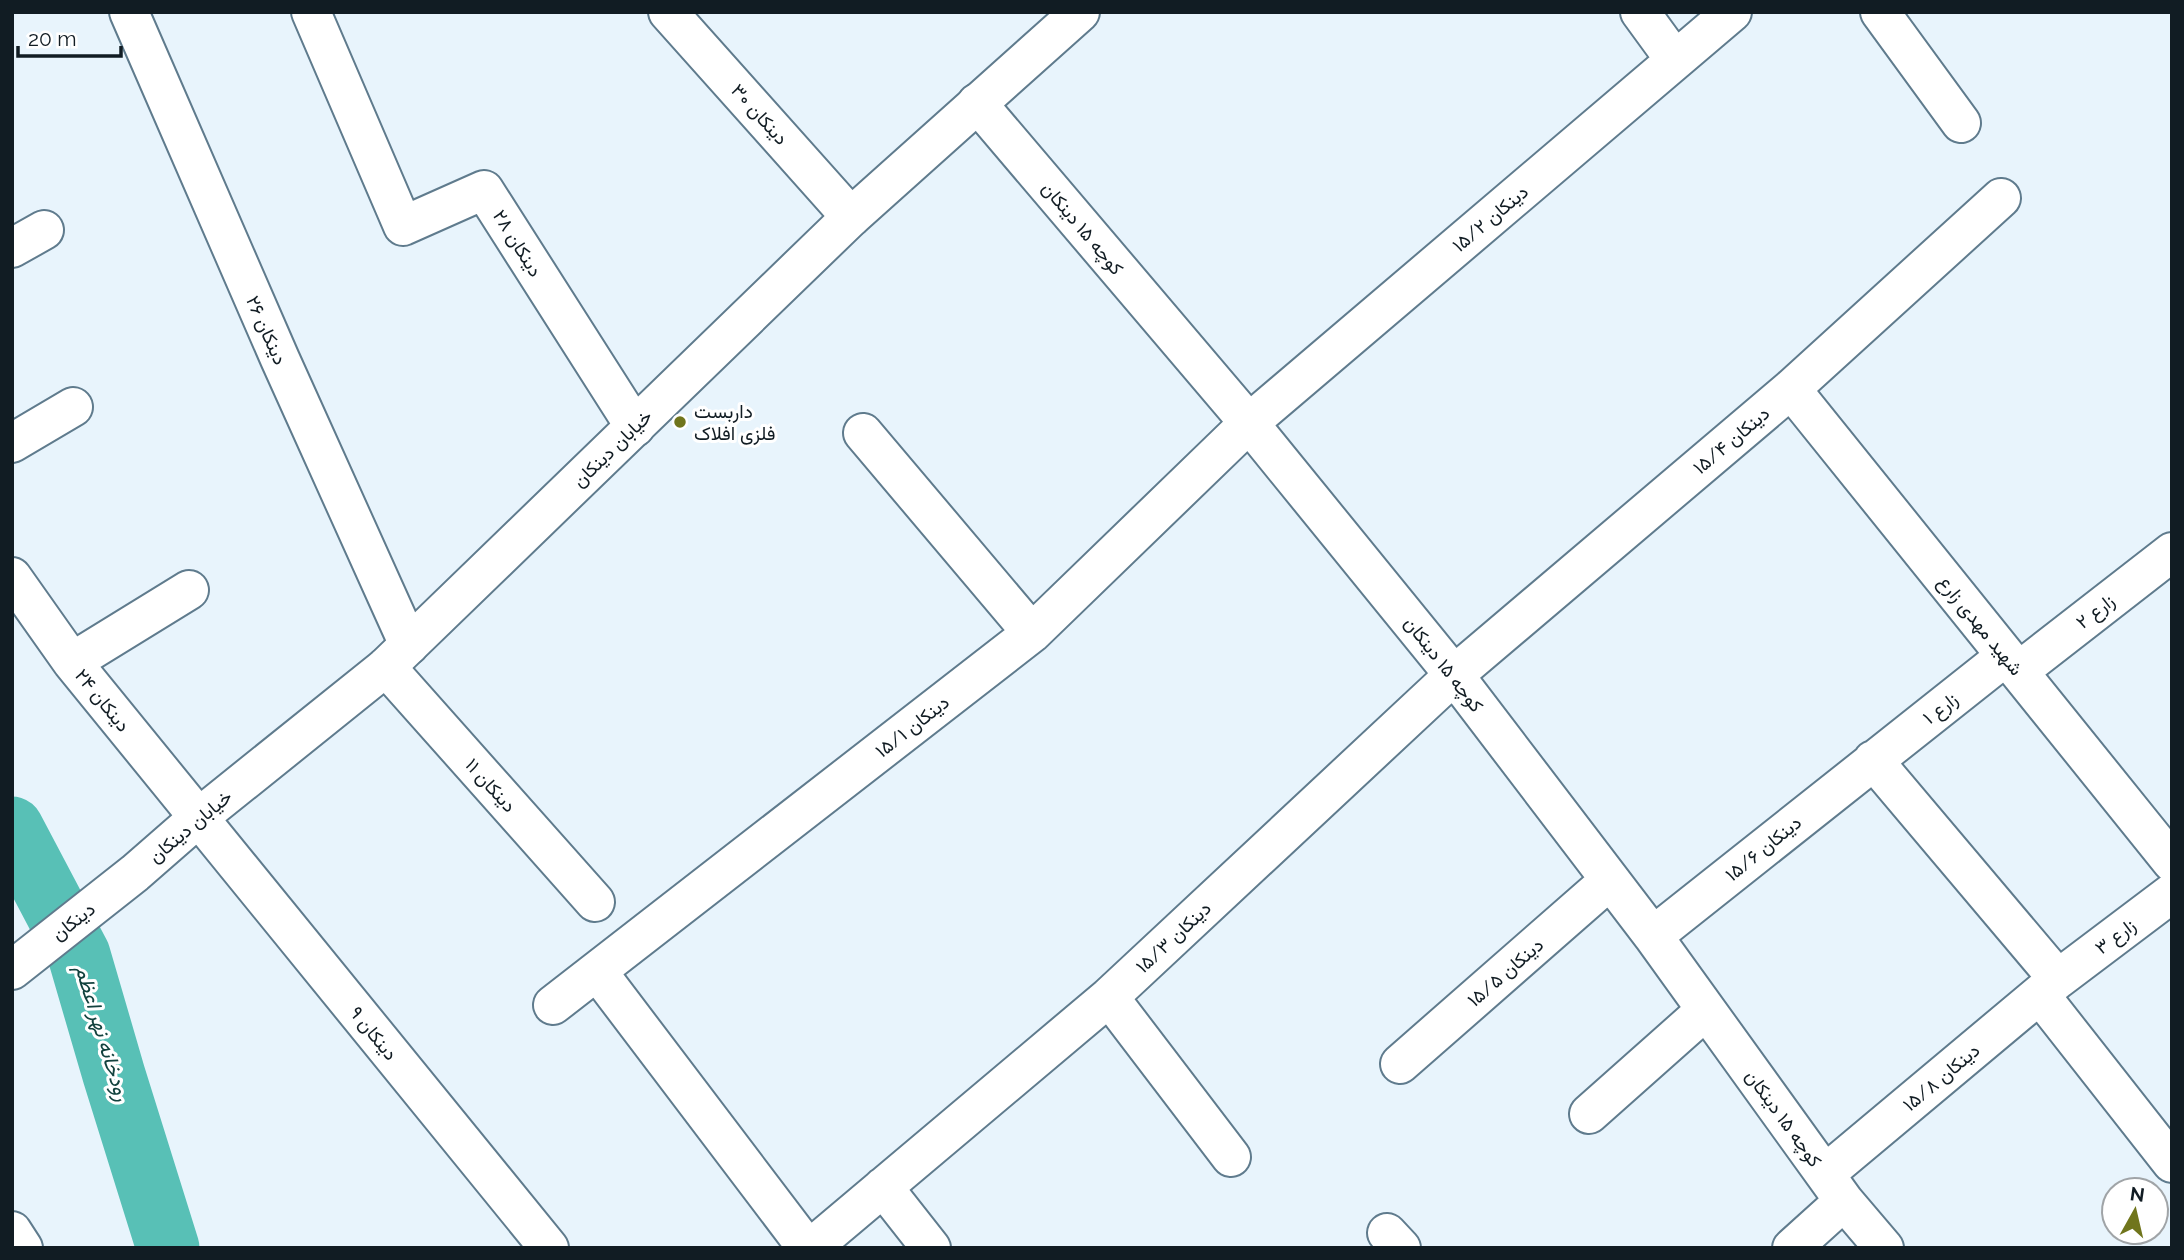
<svg xmlns="http://www.w3.org/2000/svg" width="2184" height="1260" font-family="Raleway,Vazirmatn,sans-serif">
	<rect width="100%" height="100%" fill="#e8f4fc"/>
	<g fill="none" stroke-linecap="round" stroke-linejoin="round">
		<!-- river -->
		<path stroke="#58c0b6" stroke-width="63" d="M 12,828 L 79,955 L 114,1075 L 168,1248"/>
		<!-- minor casing -->
		<g stroke="#5f7b8d" stroke-width="42">
			<path id="minor" d="M 129,12 L 280,359 L 409,645
				M 311,12 L 403,226 L 484,190 L 635,427
				M 668,12 L 851,217
				M 1640,12 L 1675,60
				M 1880,12 L 1961,123
				M 977,103 L 1249,423 L 1454,675 L 1653,936 L 1844,1201 L 1884,1248
				M 12,248 L 44,230
				M 1791,389 L 2172,862
				M 863,433 L 1032,633
				M 12,443 L 73,407
				M 12,577 L 72,662 L 549,1248
				M 72,662 L 189,590
				M 386,667 L 595,902
				M 2019,671 L 2172,552
				M 1873,760 L 2058,979
				M 1653,936 L 2006,656
				M 597,971 L 807,1248
				M 2040,995 L 2172,1163
				M 1109,997 L 1231,1157
				M 553,1005 L 1032,633 L 1249,423 L 1732,12
				M 1400,1064 L 1610,880
				M 1589,1114 L 1706,1010
				M 1825,1174 L 2058,979 L 2172,893
				M 883,1187 L 931,1248
				M 1387,1233 L 1401,1248
				M 811,1248 L 1109,997 L 1454,675 L 1791,389 L 2001,198
				M 1792,1248 L 1844,1201"/>
		</g>
		<!-- major casing -->
		<g stroke="#5f7b8d" stroke-width="42">
			<path id="major" d="M 12,970 L 135,873 L 198,818 L 386,667 L 851,217 L 1080,12
				M 12,1231 L 23,1248"/>
		</g>
		<!-- minor -->
		<use href="#minor" stroke="#fff" stroke-width="38"/>
		<!-- major -->
		<use href="#major" stroke="#fff" stroke-width="38"/>
	</g>
	<!-- markers -->
	<circle fill="#70751c" stroke="#fff" stroke-width="2.5" cx="680" cy="422" r="7"/>
	<g text-anchor="middle" dominant-baseline="central" stroke-width="6" stroke-linejoin="round" paint-order="stroke">
		<!-- street labels -->
		<g font-size="19" fill="#111c23" stroke="#fff">
			<text transform="translate(760 114) rotate(48)">۳۰ دینکان</text>
			<text transform="translate(1490 218) rotate(-40)">۱۵/۲ دینکان</text>
			<text transform="translate(1083 228) rotate(50)">کوچه ۱۵ دینکان</text>
			<text transform="translate(518 243) rotate(58)">۲۸ دینکان</text>
			<text transform="translate(267 330) rotate(66)">۲۶ دینکان</text>
			<text transform="translate(1731 440) rotate(-40)">۱۵/۴ دینکان</text>
			<text transform="translate(612 448) rotate(-44)">خیابان دینکان</text>
			<text transform="translate(2095 611) rotate(-38)">۲ زارع</text>
			<text transform="translate(1981 625) rotate(51)">شهید مهدی زارع</text>
			<text transform="translate(1444 664) rotate(52)">کوچه ۱۵ دینکان</text>
			<text transform="translate(103 700) rotate(51)">۲۴ دینکان</text>
			<text transform="translate(1940 708) rotate(-38)">۱ زارع</text>
			<text transform="translate(912 726) rotate(-38)">۱۵/۱ دینکان</text>
			<text transform="translate(491 785) rotate(48)">۱۱ دینکان</text>
			<text transform="translate(190 826) rotate(-40)">خیابان دینکان</text>
			<text transform="translate(1763 848) rotate(-39)">۱۵/۶ دینکان</text>
			<text transform="translate(73 921) rotate(-38)">دینکان</text>
			<text transform="translate(2115 936) rotate(-37)">۳ زارع</text>
			<text transform="translate(1173 937) rotate(-43)">۱۵/۳ دینکان</text>
			<text transform="translate(1505 972) rotate(-41)">۱۵/۵ دینکان</text>
			<text transform="translate(374 1033) rotate(51)">۹ دینکان</text>
			<text transform="translate(1941 1077) rotate(-40)">۱۵/۸ دینکان</text>
			<text transform="translate(1784 1118) rotate(54)">کوچه ۱۵ دینکان</text>
		</g>
		<!-- poi labels -->
		<g font-size="19" fill="#111c23" stroke="#fff" text-anchor="start">
			<text x="694" y="411">داربست<tspan x="694" dy="22">فلزی افلاک</tspan></text>
		</g>
		<!-- water labels -->
		<g font-size="21" font-style="italic" fill="#12423e" stroke="#fff">
			<text transform="translate(103 1033) rotate(73)">رودخانه نهر اعظم</text>
		</g>
	</g>
	<!-- border -->
	<rect width="2184" height="1260" fill="none" stroke="#111c23" stroke-width="28"/>
	<!-- north arrow -->
	<g transform="translate(2135 1211) rotate(8)"><circle r="33" fill="#ffffff" stroke="#a0a4a7" stroke-width="2"/>
	<path d="M0-5L12 26L0 18L-12 26Z" fill="#70751c"/>
	<text y="-10" font-size="19" font-weight="bold" text-anchor="middle" fill="#111c23">N</text>
	</g>
	<!-- scale -->
	<path d="M18 46v10h103v-10" fill="none" stroke="#111c23" stroke-width="3.5"/>
	<text x="28" y="46" font-size="21" fill="#111c23" stroke="#ffffff" stroke-width="5" paint-order="stroke">20 m</text>
</svg>
